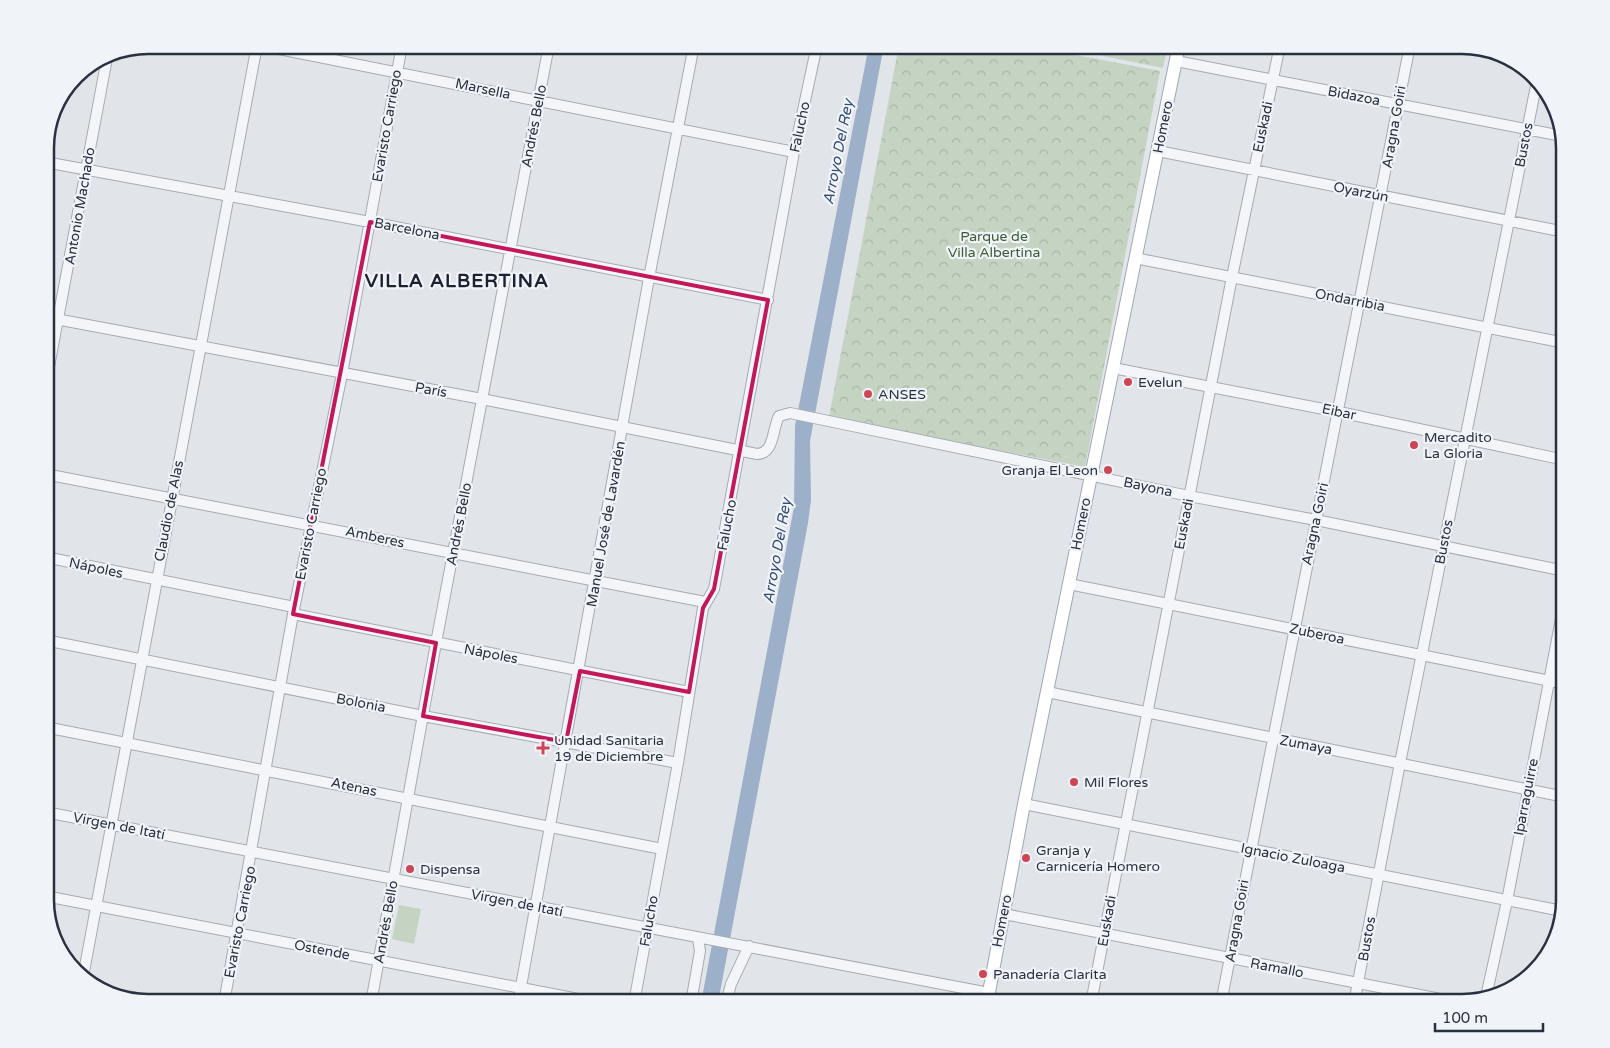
<svg xmlns="http://www.w3.org/2000/svg" width="1610" height="1048" font-family="'Varela Round',sans-serif">
	<defs>
		<pattern id="park-crowns" width="20" height="18" patternUnits="userSpaceOnUse" patternTransform="scale(1.25)"><rect width="20" height="18" fill="#c5d3c2"/><path d="M2 6a3 3 0 1 1 6 0M12 15a3 3 0 1 1 6 0" fill="none" stroke="#a9b6a8"/></pattern>
	</defs>
	<rect width="100%" height="100%" fill="#e1e4e9"/>
	<!-- green -->
	<path fill="#c5d3c2" d="M 399,905 L 421,909 L 414,944 L 392,939 Z"/>
	<!-- park -->
	<path fill="url(#park-crowns)" d="M 899,45 L 1024,45 L 1160,71 L 1085,467 L 829,417 Z
		M 1048,45 L 1168,45 L 1163,68 Z"/>
	<!-- water -->
	<path fill="#9cb0c9" d="M 869,45 L 884,45 L 810,441 L 811,500 L 808,523 L 718,1003 L 701,1003 L 794,507 L 795,426 Z"/>
	<g fill="none" stroke-linecap="round" stroke-linejoin="round">
		<!-- minor casing -->
		<g stroke="#a6abb3" stroke-width="12">
			<path id="minor" d="M 259,45 L 794,152
				M 1176,61 L 1562,136
				M 1158,151 L 1565,232
				M 45,162 L 370,222 L 768,300
				M 1135,258 L 1565,343
				M 45,317 L 482,399 L 757,454 C 775,453 772,429 779,416 L 790,413 L 1189,496 L 1316,520 L 1565,571
				M 1113,368 L 1339,412 L 1565,460
				M 45,388 L 108,53
				M 45,474 L 705,602
				M 45,557 L 294,607
				M 1069,584 L 1565,684
				M 293,614 L 689,692
				M 45,640 L 423,716 L 678,763
				M 1047,692 L 1565,797
				M 45,727 L 662,849
				M 1024,804 L 1562,911
				M 45,812 L 989,993
				M 45,896 L 599,1003
				M 1004,914 L 1461,1003
				M 83,977 L 257,45
				M 121,995 L 161,1003
				M 1486,997 L 1507,901 L 1565,598
				M 224,1003 L 293,614 L 342,374 L 402,45
				M 371,1003 L 436,643 L 549,45
				M 518,1003 L 649,278 L 694,45
				M 634,1003 L 678,763 L 703,608 L 714,589 L 794,152 L 817,45
				M 691,1003 L 700,951 L 698,938
				M 726,1003 L 731,984 L 749,946
				M 1091,1003 L 1232,277 L 1280,45
				M 1221,1003 C 1282,683 1348,364 1410,45
				M 1354,1003 L 1400,763 L 1537,81"/>
		</g>
		<!-- major casing -->
		<g stroke="#a0a7b5" stroke-width="14">
			<path id="major" d="M 987,1003 L 1024,804 L 1179,45"/>
		</g>
		<!-- minor -->
		<use href="#minor" stroke="#f3f5f8" stroke-width="10"/>
		<!-- major -->
		<use href="#major" stroke="#fff" stroke-width="12"/>
	</g>
	<!-- marked area -->
	<path fill="none" stroke="#c2185b" stroke-width="4" stroke-linejoin="round" d="M 370,222 L 768,300 L 714,589 L 703,608 L 689,692 L 580,671 L 566,742 L 423,716 L 436,643 L 293,614 Z"/>
	<!-- markers -->
	<g fill="#ce4655" stroke="#f0f3f7" stroke-width="2">
		<circle cx="1128" cy="382" r="5"/>
		<circle cx="868" cy="394" r="5"/>
		<circle cx="1414" cy="445" r="5"/>
		<circle cx="1108" cy="470" r="5"/>
		<path d="M540.5 740.5h5v5h5v5h-5v5h-5v-5h-5v-5h5z"/>
		<circle cx="1074" cy="782" r="5"/>
		<circle cx="1026" cy="858" r="5"/>
		<circle cx="410" cy="869" r="5"/>
		<circle cx="983" cy="974" r="5"/>
	</g>
	<g text-anchor="middle" dominant-baseline="central" stroke-width="4.5" stroke-linejoin="round" paint-order="stroke">
		<!-- street labels -->
		<g font-size="14" fill="#293141" stroke="#f0f3f7">
			<text transform="translate(483 89) rotate(12)">Marsella</text>
			<text transform="translate(1354 96) rotate(11)">Bidazoa</text>
			<text transform="translate(387 126) rotate(-80)">Evaristo Carriego</text>
			<text transform="translate(534 126) rotate(-79)">Andrés Bello</text>
			<text transform="translate(800 127) rotate(-78)">Falucho</text>
			<text transform="translate(1163 127) rotate(-79)">Homero</text>
			<text transform="translate(1263 127) rotate(-78)">Euskadi</text>
			<text transform="translate(1394 127) rotate(-80)">Aragna Goiri</text>
			<text transform="translate(1524 145) rotate(-79)">Bustos</text>
			<text transform="translate(1361 192) rotate(11)">Oyarzún</text>
			<text transform="translate(80 206) rotate(-80)">Antonio Machado</text>
			<text transform="translate(407 229) rotate(11)">Barcelona</text>
			<text transform="translate(1350 300) rotate(11)">Ondarribia</text>
			<text transform="translate(431 390) rotate(10)">París</text>
			<text transform="translate(1339 412) rotate(12)">Eibar</text>
			<text transform="translate(1148 487) rotate(12)">Bayona</text>
			<text transform="translate(169 511) rotate(-79)">Claudio de Alas</text>
			<text transform="translate(311 524) rotate(-79)">Evaristo Carriego</text>
			<text transform="translate(459 524) rotate(-79)">Andrés Bello</text>
			<text transform="translate(606 524) rotate(-80)">Manuel José de Lavardén</text>
			<text transform="translate(1081 524) rotate(-79)">Homero</text>
			<text transform="translate(1184 524) rotate(-79)">Euskadi</text>
			<text transform="translate(1315 524) rotate(-78)">Aragna Goiri</text>
			<text transform="translate(727 525) rotate(-79)">Falucho</text>
			<text transform="translate(375 537) rotate(12)">Amberes</text>
			<text transform="translate(1444 542) rotate(-79)">Bustos</text>
			<text transform="translate(96 568) rotate(12)">Nápoles</text>
			<text transform="translate(1317 634) rotate(12)">Zuberoa</text>
			<text transform="translate(491 654) rotate(11)">Nápoles</text>
			<text transform="translate(361 703) rotate(11)">Bolonia</text>
			<text transform="translate(1306 745) rotate(11)">Zumaya</text>
			<text transform="translate(354 787) rotate(12)">Atenas</text>
			<text transform="translate(1526 797) rotate(-79)">Iparraguirre</text>
			<text transform="translate(119 826) rotate(11)">Virgen de Itatí</text>
			<text transform="translate(1293 858) rotate(11)">Ignacio Zuloaga</text>
			<text transform="translate(517 903) rotate(11)">Virgen de Itatí</text>
			<text transform="translate(649 921) rotate(-80)">Falucho</text>
			<text transform="translate(1002 921) rotate(-79)">Homero</text>
			<text transform="translate(1107 921) rotate(-80)">Euskadi</text>
			<text transform="translate(1237 921) rotate(-80)">Aragna Goiri</text>
			<text transform="translate(240 922) rotate(-79)">Evaristo Carriego</text>
			<text transform="translate(386 922) rotate(-80)">Andrés Bello</text>
			<text transform="translate(1367 939) rotate(-80)">Bustos</text>
			<text transform="translate(322 950) rotate(11)">Ostende</text>
			<text transform="translate(1277 968) rotate(11)">Ramallo</text>
		</g>
		<!-- park labels -->
		<g font-size="14" fill="#3c5d36" stroke="#f0f3f7">
			<text x="994" y="236">Parque de<tspan x="994" dy="16">Villa Albertina</tspan></text>
		</g>
		<!-- poi labels -->
		<g font-size="14" fill="#293141" stroke="#f0f3f7" text-anchor="start">
			<text x="1138" y="382">Evelun</text>
			<text x="878" y="394">ANSES</text>
			<text x="1424" y="437">Mercadito<tspan x="1424" dy="16">La Gloria</tspan></text>
			<text x="1098" y="470" text-anchor="end">Granja El Leon</text>
			<text x="554" y="740">Unidad Sanitaria<tspan x="554" dy="16">19 de Diciembre</tspan></text>
			<text x="1084" y="782">Mil Flores</text>
			<text x="1036" y="850">Granja y<tspan x="1036" dy="16">Carnicería Homero</tspan></text>
			<text x="420" y="869">Dispensa</text>
			<text x="993" y="974">Panadería Clarita</text>
		</g>
		<!-- water labels -->
		<g font-size="15" font-style="italic" fill="#334e75" stroke="#f0f3f7">
			<text transform="translate(838 152) rotate(-79)">Arroyo Del Rey</text>
			<text transform="translate(777 551) rotate(-80)">Arroyo Del Rey</text>
		</g>
		<!-- district labels -->
		<g font-size="19" font-weight="bold" letter-spacing="1" fill="#1b2232" stroke="#f0f3f7">
			<text x="457" y="281">VILLA ALBERTINA</text>
		</g>
	</g>
	<!-- crop -->
	<path d="M0 0H1610V1048H0ZM148 54H1462A94 94 0 0 1 1556 148V900A94 94 0 0 1 1462 994H148A94 94 0 0 1 54 900V148A94 94 0 0 1 148 54Z" fill="#f0f3f7" fill-rule="evenodd"/>
	<path fill="none" stroke="#293141" stroke-width="2.5" d="M148 54H1462A94 94 0 0 1 1556 148V900A94 94 0 0 1 1462 994H148A94 94 0 0 1 54 900V148A94 94 0 0 1 148 54Z"/>
	<!-- scale -->
	<path d="M1435 1023v8h108v-8" fill="none" stroke="#293141" stroke-width="2.5"/>
	<text x="1442" y="1023" font-size="15" fill="#293141" stroke="#f0f3f7" stroke-width="4" paint-order="stroke">100 m</text>
</svg>
